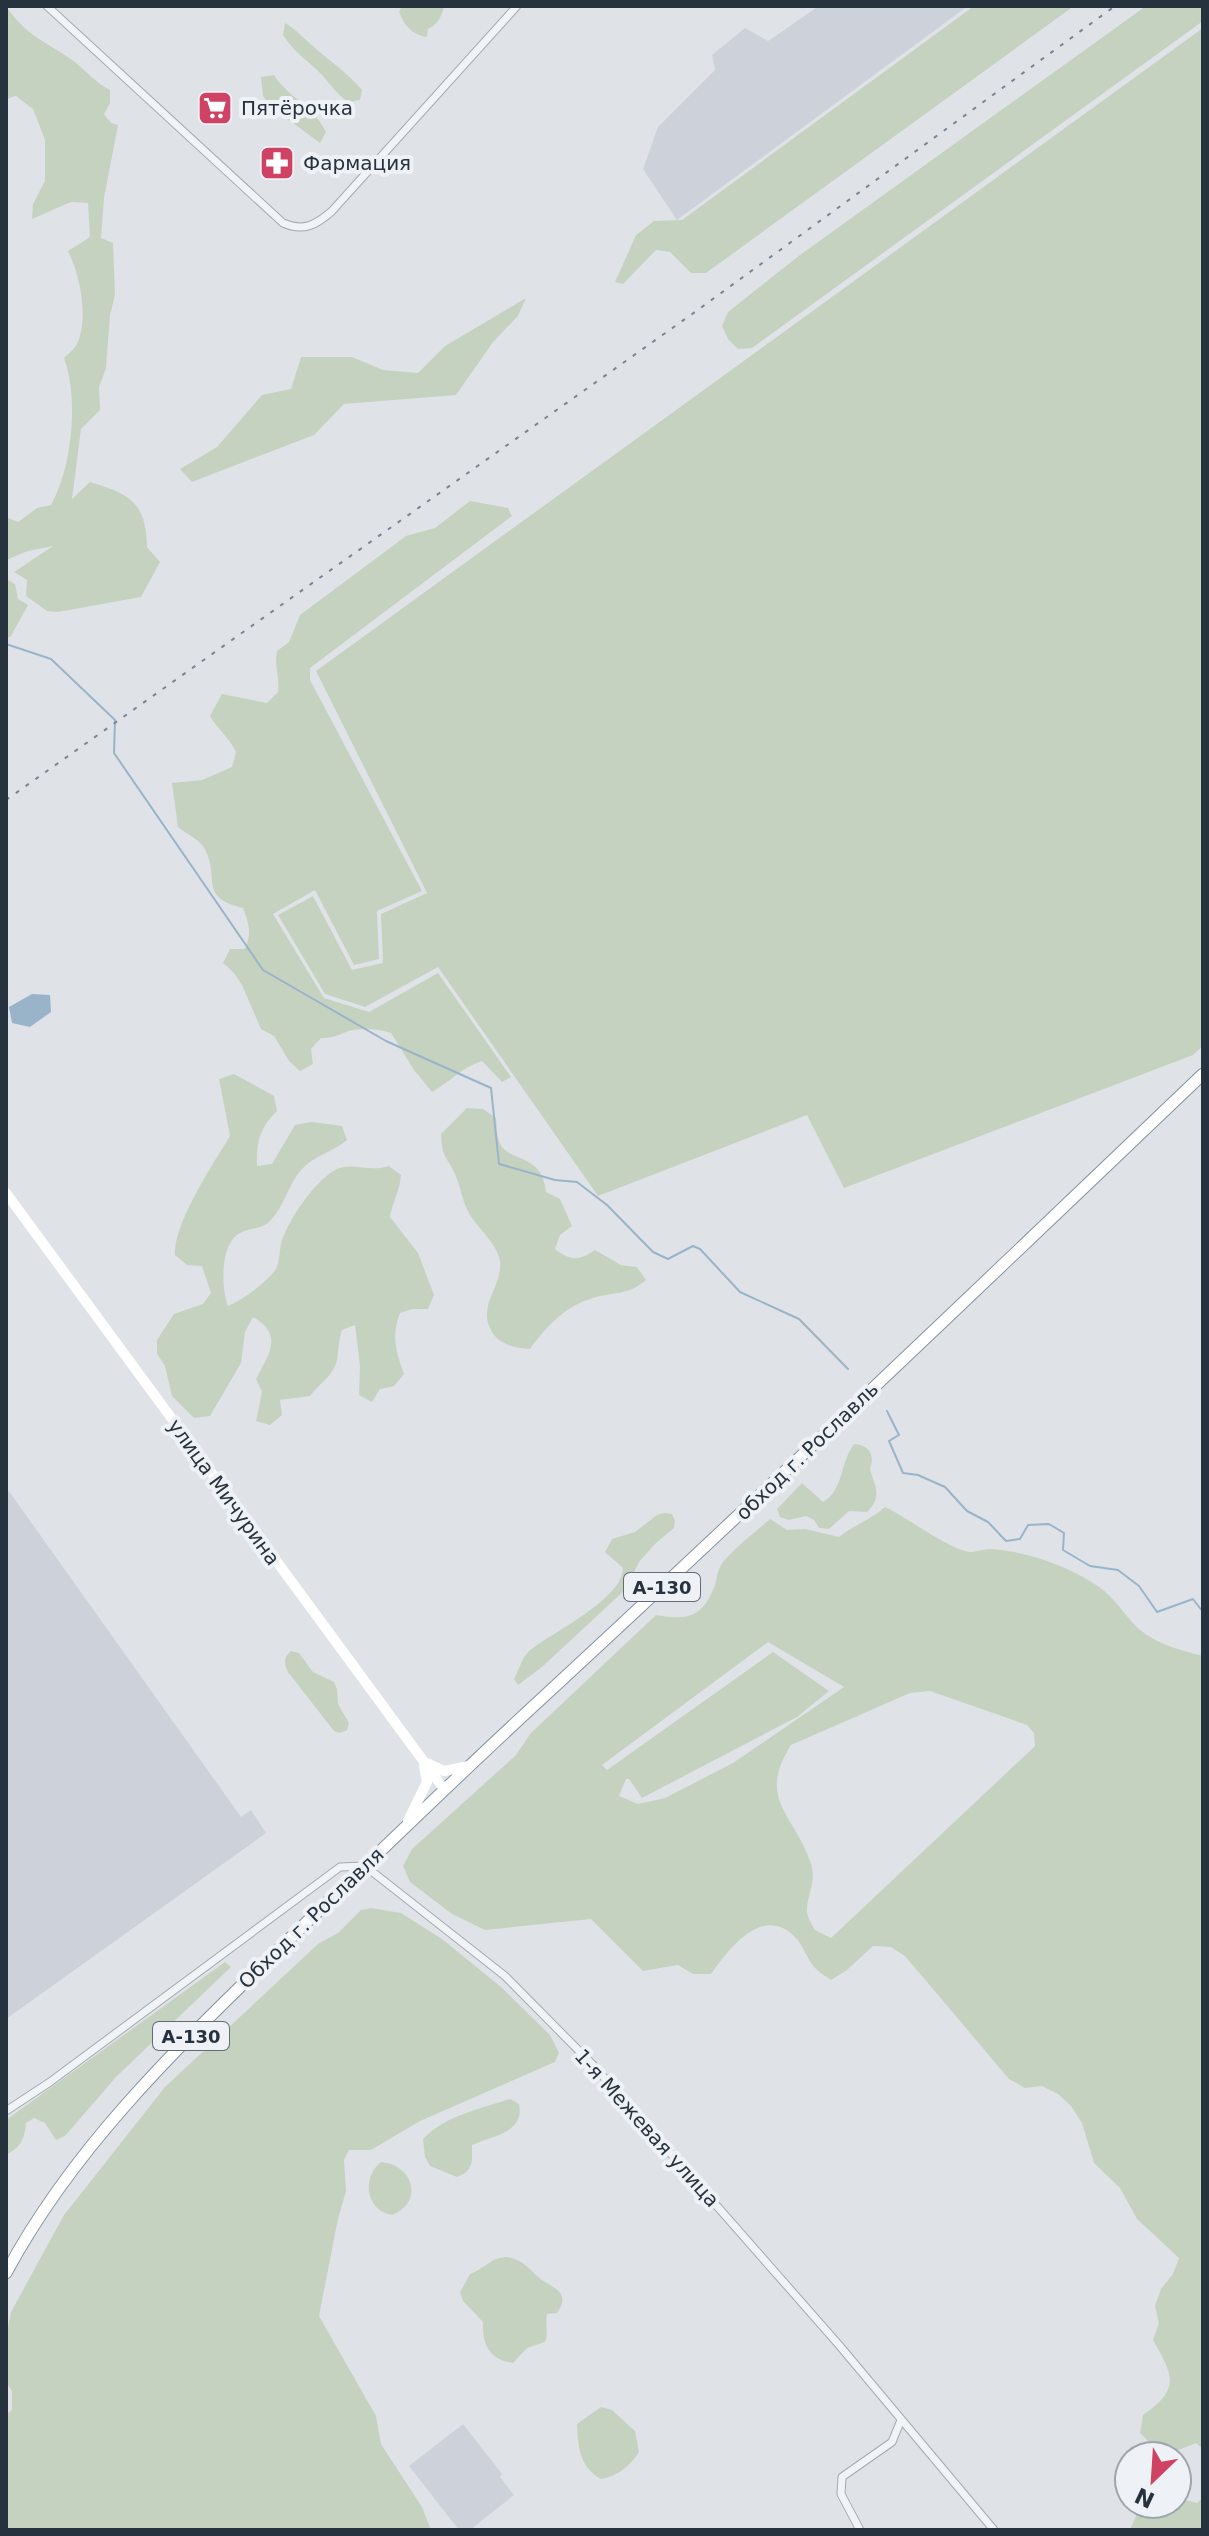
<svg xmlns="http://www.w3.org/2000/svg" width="1209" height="2536" font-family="'DejaVu Sans',sans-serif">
	<rect width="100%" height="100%" fill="#dfe3e8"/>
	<!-- built -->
	<path fill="#cdd2da" d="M 819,6 L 968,6 L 677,220 L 643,169 L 658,127 L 715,70 L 712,55 L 745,28 L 768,41 Z
		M 6,1487 L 241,1817 L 251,1810 L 266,1833 L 6,2019 Z
		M 463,2424 L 502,2474 L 500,2477 L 514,2495 L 470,2530 L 459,2530 L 409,2466 Z"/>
	<!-- green -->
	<path fill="#c6d2c0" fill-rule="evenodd" d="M 6,6 C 28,38 46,41 75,62 C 88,73 94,81 110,90 L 110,103 L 104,114 L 111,123 L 118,125 L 104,198 L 101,238 L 113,243 L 115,295 L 110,315 L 106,368 L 99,387 L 100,410 L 81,429 L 72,499 L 90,482 C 130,494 146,502 147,547 L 160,562 L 141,597 L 58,612 L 47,611 L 26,596 L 27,580 L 14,572 L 53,546 L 28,551 L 6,560 L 6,517 L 18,522 L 37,508 L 51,505 C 72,468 79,398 64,358 C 69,353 75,349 77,344 C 89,318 80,275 68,251 L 90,237 L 88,203 L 71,202 L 32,219 L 33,204 L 45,181 L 45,140 L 33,109 L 16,96 L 6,99 Z
		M 402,6 L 444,7 C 442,16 437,25 428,29 L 427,37 C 411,34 405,26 399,12 Z
		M 974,6 L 1074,6 L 706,273 L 691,273 L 670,252 L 656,250 L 623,284 L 615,282 L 636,235 L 654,221 L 682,220 Z
		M 1146,6 L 1203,6 L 1203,21 L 752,348 L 738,349 L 728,339 L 722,326 L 728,312 L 800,255 Z
		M 285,23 C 297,30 304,39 314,47 C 331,62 348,73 362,90 L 360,100 L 348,102 C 335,93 330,83 320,73 C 307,60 293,51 283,35 Z
		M 1203,28 L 1203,1046 L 1193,1055 L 844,1188 L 807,1115 L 598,1196 L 438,967 L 365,1007 L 325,994 L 278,915 L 313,896 L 352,970 L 383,963 L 381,914 L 427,893 L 316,671 Z
		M 274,75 C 288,97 315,108 326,132 L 320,143 L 270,106 L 263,96 L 261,77 Z
		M 526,298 L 518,316 L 493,342 L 456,395 L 344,404 L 314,435 L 192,482 L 180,469 L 217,447 L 262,395 L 291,389 L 301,357 L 352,357 L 383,370 L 418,373 L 445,346 Z
		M 470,501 L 508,508 L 512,516 L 310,668 L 310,680 L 422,891 L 377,911 L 379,959 L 354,965 L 315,890 L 273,914 L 324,998 L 369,1012 L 438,973 L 511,1077 L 502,1082 L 482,1061 C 462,1067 450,1082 432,1092 L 414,1070 L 391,1033 C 378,1029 359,1027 346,1032 C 336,1036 332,1038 321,1038 L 311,1049 L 313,1064 L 300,1071 L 289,1061 L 274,1036 L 261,1029 L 242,985 L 234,973 L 223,963 L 230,949 L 245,949 C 252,933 249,924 243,908 C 196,897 222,876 203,846 C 198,839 185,833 178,827 L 172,783 L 202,780 L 232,767 L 236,752 C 229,737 218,730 210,716 L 222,694 L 267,703 L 278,692 C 280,677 274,666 277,651 L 289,642 L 300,615 L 406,536 L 435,528 Z
		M 6,579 L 15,584 L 18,599 L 28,605 L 11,636 L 6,639 Z
		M 234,1074 L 274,1096 L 277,1111 C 260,1127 256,1143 257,1166 L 272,1164 L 295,1125 L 311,1122 L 342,1126 L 347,1140 C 333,1152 313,1156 301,1170 C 288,1185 284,1208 269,1222 C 261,1229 249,1228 240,1233 C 220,1243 221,1288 228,1306 C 244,1299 261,1286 273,1273 C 280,1265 279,1254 281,1244 C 287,1221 314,1182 335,1170 C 352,1161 368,1173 389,1166 L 401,1175 C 400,1190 393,1201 390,1217 L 418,1253 L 434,1295 L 428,1309 L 413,1309 L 400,1313 C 391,1336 396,1351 404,1374 L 394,1386 L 380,1389 L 372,1402 L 359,1395 L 360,1366 L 355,1325 L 342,1330 C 338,1341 339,1353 336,1364 C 331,1377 318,1385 310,1396 L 280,1400 L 282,1415 L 270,1425 L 256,1421 L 262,1392 L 256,1379 C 269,1354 284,1335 253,1317 L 245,1332 L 241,1363 L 210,1416 L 194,1418 L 172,1396 L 165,1366 L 157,1354 L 157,1340 L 174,1314 L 203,1304 L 211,1293 L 202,1266 L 187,1265 L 175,1255 C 173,1224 213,1164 230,1136 L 219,1079 Z
		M 467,1108 L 483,1109 L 496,1118 C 497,1124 496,1132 498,1138 C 504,1165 542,1149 546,1192 L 560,1199 L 572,1226 L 560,1235 L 555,1249 C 570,1261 579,1261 595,1250 L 621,1265 L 637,1267 L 646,1280 C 630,1295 613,1292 593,1298 C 565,1306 547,1326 530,1349 C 516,1348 500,1345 492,1332 C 476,1305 503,1287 500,1261 C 497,1244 479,1229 470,1215 C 462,1202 461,1187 455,1174 C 446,1155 442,1158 441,1134 Z
		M 854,1444 C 869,1445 875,1454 870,1469 C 875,1487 883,1496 867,1512 L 849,1511 L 829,1529 L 819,1528 L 814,1520 L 806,1516 L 789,1520 L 780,1517 L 777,1509 L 802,1483 L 823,1502 C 844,1490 840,1462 854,1444 Z
		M 885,1507 C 905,1516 951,1551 971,1552 C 977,1552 983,1549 989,1549 C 1025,1551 1063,1564 1093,1583 C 1109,1592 1121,1609 1132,1622 C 1149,1642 1179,1650 1203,1656 L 1203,2449 L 1196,2443 L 1163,2456 L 1140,2433 L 1143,2415 C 1181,2389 1173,2375 1153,2340 L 1159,2323 L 1155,2306 L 1161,2289 L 1173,2274 L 1179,2258 L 1137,2219 L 1120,2188 L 1094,2163 L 1082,2123 L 1071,2106 L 1058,2094 L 1042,2086 L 1025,2088 L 1009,2079 L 905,1956 L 891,1947 L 873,1946 L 847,1970 L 831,1980 C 827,1977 820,1973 816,1969 C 807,1960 804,1946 795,1937 C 762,1904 729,1949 711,1974 L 693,1974 L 678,1965 L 643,1971 L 591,1919 L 485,1930 L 452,1914 L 410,1882 L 403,1866 L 412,1849 L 515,1756 L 531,1733 L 656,1615 C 688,1621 703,1617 715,1585 C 717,1579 717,1572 720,1567 C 725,1555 759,1529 770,1519 L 787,1530 L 805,1529 L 839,1537 C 854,1525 870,1520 885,1507 ZM 768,1642 L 844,1687 L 733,1763 L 665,1798 L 638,1804 L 619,1796 L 626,1779 L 629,1779 L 642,1798 L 797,1717 L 829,1691 L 773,1652 L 607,1770 L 602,1765 ZM 930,1691 L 1027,1725 L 1034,1733 L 1035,1746 L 831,1938 L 815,1930 C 813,1926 808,1919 807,1913 C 806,1896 817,1883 811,1864 C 795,1814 756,1801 791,1745 L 910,1693 Z
		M 664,1513 L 672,1514 L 675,1521 L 674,1528 L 656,1543 L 639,1562 L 626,1589 L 542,1667 L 518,1685 L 514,1679 L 524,1657 L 529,1651 C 551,1633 623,1599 623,1568 L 605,1552 L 612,1539 L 635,1532 L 657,1515 Z
		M 291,1651 L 299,1653 L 313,1672 L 334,1682 L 337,1689 L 338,1704 L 349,1723 L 347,1730 L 340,1733 L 334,1731 L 288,1672 C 284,1663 283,1658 291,1651 Z
		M 371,1908 L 401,1913 L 442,1939 L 501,1987 L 550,2035 L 559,2053 L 555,2062 L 420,2121 L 371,2150 L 349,2150 L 344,2160 L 346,2191 L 338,2219 L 319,2316 L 376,2416 L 381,2444 L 422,2507 L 431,2530 L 6,2530 L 6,2415 L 12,2410 L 12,2391 L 6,2382 L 6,2337 L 11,2312 L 64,2215 L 165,2087 L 318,1944 L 338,1933 L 361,1910 Z
		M 225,1962 L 231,1967 L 116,2077 L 65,2136 L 56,2140 L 45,2123 L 34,2118 L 26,2123 C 25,2139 20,2148 6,2155 L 6,2120 Z
		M 510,2099 L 519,2104 C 525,2133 492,2136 472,2145 C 472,2161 474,2171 457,2177 L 430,2166 L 425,2157 L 423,2139 C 446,2115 480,2109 510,2099 Z
		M 381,2162 C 414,2165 424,2202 392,2215 C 366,2211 361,2178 381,2162 Z
		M 505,2257 C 519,2258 527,2266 537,2276 C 550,2288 573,2290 557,2313 L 547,2314 C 545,2325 549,2332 545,2342 L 527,2348 L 513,2363 C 490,2360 482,2345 483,2322 L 463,2301 L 460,2292 L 470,2274 C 484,2269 489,2259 505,2257 Z
		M 601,2407 L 612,2410 L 635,2431 L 639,2452 C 631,2465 617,2477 601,2479 C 579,2467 578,2446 577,2424 Z
		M 1177,2498 L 1197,2503 L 1203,2498 L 1203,2530 L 1130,2530 L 1141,2504 L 1177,2504 Z"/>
	<!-- water -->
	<path fill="#99b4c9" d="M 32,994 L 50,995 L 51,1012 L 30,1027 L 12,1023 L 9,1007 Z"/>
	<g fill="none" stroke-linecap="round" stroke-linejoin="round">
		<!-- stream -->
		<path stroke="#99b4c9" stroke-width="2" d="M 6,644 L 51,659 L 115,720 L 114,753 L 263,970 L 386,1041 L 491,1088 L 499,1164 L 555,1180 L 577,1182 L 607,1205 L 653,1252 L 668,1259 L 693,1246 L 700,1249 L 740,1292 L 799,1319 L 848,1369
			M 887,1411 L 899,1435 L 889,1441 L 903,1473 L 918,1475 L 945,1487 L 967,1511 L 988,1522 L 1006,1541 L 1020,1539 L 1028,1525 L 1049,1524 L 1064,1533 L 1063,1550 L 1090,1566 L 1118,1570 L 1139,1586 L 1157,1612 L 1193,1599 L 1203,1612"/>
		<!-- minor casing -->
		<g stroke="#a4aab2" stroke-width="9">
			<path id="minor" d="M 47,6 L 283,223 C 304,232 316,225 332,211 L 517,6
				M 6,2111 L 50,2082 L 340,1867 L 365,1866 L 505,1976 L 593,2065 L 839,2345 L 994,2530
				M 860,2530 L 841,2494 L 842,2477 L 892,2442 L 901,2420"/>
		</g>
		<!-- trunk casing -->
		<g stroke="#86929f" stroke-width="13">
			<path id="trunk" d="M 6,2273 C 74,2146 178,2047 280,1948 C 366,1865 451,1782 539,1701 C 763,1494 983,1284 1203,1074"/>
		</g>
		<!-- minor -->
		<use href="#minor" stroke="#f1f4f6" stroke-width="7"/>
		<!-- secondary -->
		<path stroke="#fff" stroke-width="10" d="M 6,1193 L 444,1789
			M 427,1763 L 444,1771 L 469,1766
			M 408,1821 L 427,1782 L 424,1766"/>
		<!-- trunk -->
		<use href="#trunk" stroke="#fff" stroke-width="11"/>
		<!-- rail -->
		<path stroke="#788492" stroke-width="2" stroke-dasharray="4 8" stroke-linecap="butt" d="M 6,800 L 695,312 L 1115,6"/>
	</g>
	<!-- icons -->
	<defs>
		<g id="supermarket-square" transform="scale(1.8)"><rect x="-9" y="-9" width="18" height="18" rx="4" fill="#cf4263" stroke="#eef2f6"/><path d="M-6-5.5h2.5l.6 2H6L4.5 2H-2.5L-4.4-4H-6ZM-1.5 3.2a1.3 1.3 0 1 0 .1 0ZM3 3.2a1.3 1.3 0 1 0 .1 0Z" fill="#fff"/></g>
		<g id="pharmacy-square" transform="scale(1.8)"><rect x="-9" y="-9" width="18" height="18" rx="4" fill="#cf4263" stroke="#eef2f6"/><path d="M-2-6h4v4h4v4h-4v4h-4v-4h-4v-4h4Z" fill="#fff"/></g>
	</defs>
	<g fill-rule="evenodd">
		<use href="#supermarket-square" x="215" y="108"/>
		<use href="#pharmacy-square" x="277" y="163"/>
	</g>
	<g text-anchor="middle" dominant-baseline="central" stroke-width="8" stroke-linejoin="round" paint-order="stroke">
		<!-- shield labels -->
		<g fill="#eef2f6" stroke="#636c76" stroke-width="2">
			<rect x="624" y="1573" width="76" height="28" rx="6"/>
			<rect x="153" y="2022" width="76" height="28" rx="6"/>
		</g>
		<g font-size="18" font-weight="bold" fill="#27323f">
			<text x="662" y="1587">А-130</text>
			<text x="191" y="2036">А-130</text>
		</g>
		<!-- poi labels -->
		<g font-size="20" fill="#27323f" stroke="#eef2f6" text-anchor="start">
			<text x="241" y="108">Пятёрочка</text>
			<text x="303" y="163">Фармация</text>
		</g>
		<!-- street labels -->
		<g font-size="20" fill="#27323f" stroke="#eef2f6">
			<text transform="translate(807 1451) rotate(-44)">обход г. Рославль</text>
			<text transform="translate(224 1492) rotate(54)">улица Мичурина</text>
			<text transform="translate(311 1918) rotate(-44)">Обход г. Рославля</text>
			<text transform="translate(647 2128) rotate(48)">1-я Межевая улица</text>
		</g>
	</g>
	<!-- border -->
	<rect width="1209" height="2536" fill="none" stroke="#27323f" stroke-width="16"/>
	<!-- north arrow -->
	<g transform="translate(1153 2480) rotate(205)"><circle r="38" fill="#eef2f6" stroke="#9ea5ad" stroke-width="2"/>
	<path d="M0-6L14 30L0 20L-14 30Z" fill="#cf4263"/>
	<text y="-12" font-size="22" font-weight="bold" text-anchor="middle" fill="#27323f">N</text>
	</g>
</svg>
